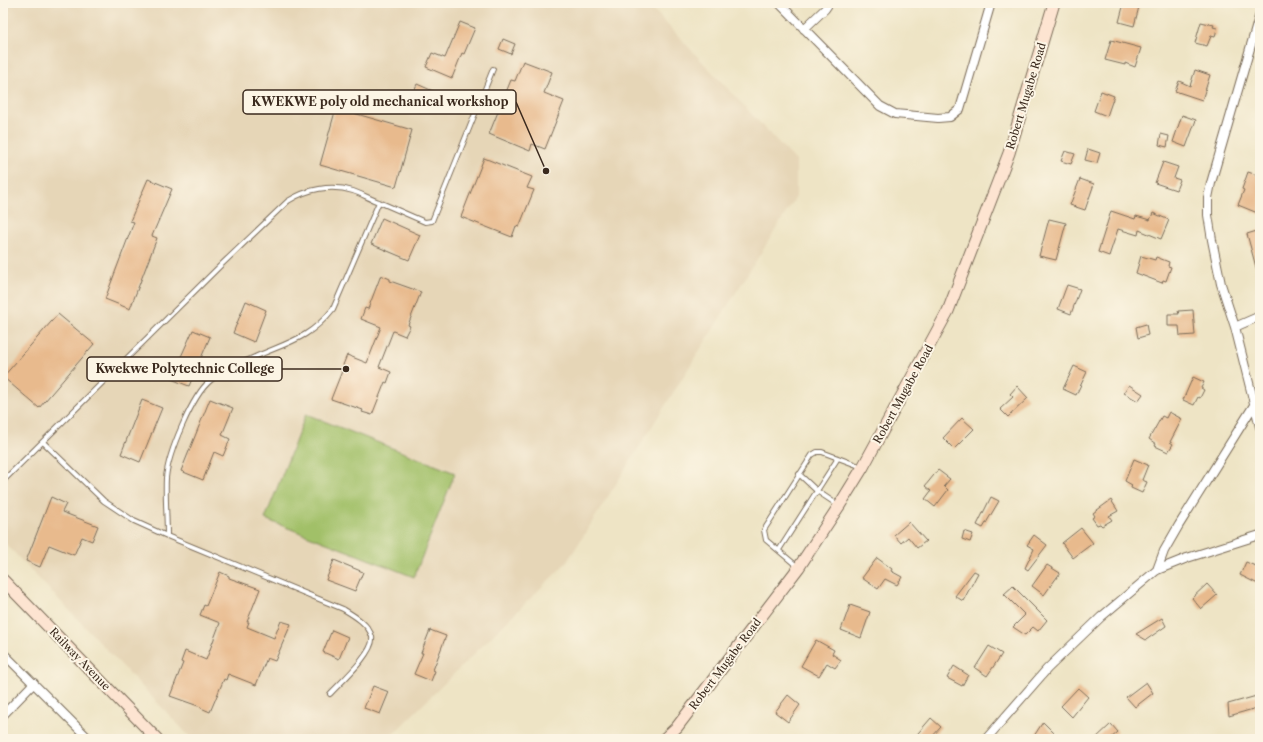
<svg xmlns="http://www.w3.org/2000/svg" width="1263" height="742" font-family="'Libre Caslon Text',serif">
	<rect width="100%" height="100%" fill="#fcf5e5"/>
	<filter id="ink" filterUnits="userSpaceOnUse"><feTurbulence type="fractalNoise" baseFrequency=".025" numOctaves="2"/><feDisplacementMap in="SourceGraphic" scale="8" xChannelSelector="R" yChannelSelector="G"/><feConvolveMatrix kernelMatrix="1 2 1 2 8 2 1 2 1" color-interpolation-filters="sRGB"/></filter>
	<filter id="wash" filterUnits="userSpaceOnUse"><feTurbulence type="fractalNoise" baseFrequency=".012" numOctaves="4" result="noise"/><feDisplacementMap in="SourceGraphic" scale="16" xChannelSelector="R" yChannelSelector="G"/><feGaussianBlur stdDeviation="0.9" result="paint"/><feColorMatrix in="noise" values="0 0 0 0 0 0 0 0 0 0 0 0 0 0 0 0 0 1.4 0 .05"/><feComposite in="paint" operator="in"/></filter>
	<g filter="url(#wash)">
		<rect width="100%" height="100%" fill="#eee4c5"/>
		<!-- built -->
		<path fill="#e6d6b7" d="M 3,3 L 647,3 L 796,161 L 796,197 L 567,562 L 388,739 L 192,739 L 3,541 Z"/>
		<!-- green -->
		<path fill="#a1c068" stroke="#6e7543" d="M 306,414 L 455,473 L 414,577 L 265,519 Z"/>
		<g id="blocks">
			<!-- building -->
			<path fill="#e8ba8d" d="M 1124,3 L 1140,3 L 1134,26 L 1119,22 Z
				M 460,22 L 475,28 L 464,54 L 462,53 L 452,78 L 426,67 L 432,53 L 445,58 Z
				M 1201,22 L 1214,25 L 1213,27 L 1217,28 L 1215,37 L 1211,36 L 1207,46 L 1195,43 Z
				M 503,39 L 515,44 L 511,54 L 499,49 Z
				M 1111,40 L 1141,48 L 1135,67 L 1125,63 L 1125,65 L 1105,60 Z
				M 523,61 L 552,72 L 544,93 L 564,101 L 545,149 L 532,144 L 530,151 L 489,134 L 511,80 L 515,81 Z
				M 1195,70 L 1210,75 L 1202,100 L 1175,91 L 1179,81 L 1190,86 Z
				M 417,84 L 442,95 L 437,107 L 411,98 Z
				M 1101,91 L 1114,96 L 1107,116 L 1094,111 Z
				M 336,108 L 412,130 L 396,187 L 320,165 Z
				M 1182,115 L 1196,120 L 1186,147 L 1173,142 Z
				M 1161,134 L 1169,136 L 1167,147 L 1159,145 Z
				M 1088,149 L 1100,153 L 1097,163 L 1085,160 Z
				M 1065,151 L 1075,154 L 1071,164 L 1061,161 Z
				M 484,158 L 532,177 L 527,188 L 534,190 L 519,227 L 516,226 L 512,237 L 461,217 Z
				M 1163,162 L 1178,167 L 1174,178 L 1180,180 L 1176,190 L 1155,183 Z
				M 1248,172 L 1260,176 L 1260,214 L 1238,205 L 1244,190 L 1242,189 Z
				M 148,179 L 172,189 L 152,236 L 157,238 L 130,309 L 105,299 L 134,222 L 130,221 Z
				M 1080,179 L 1094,184 L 1085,210 L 1070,205 Z
				M 1111,211 L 1135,219 L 1136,216 L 1150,220 L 1153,213 L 1169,220 L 1161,239 L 1139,230 L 1138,235 L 1118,229 L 1109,256 L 1098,252 Z
				M 382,218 L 420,235 L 409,260 L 371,244 Z
				M 1049,219 L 1066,223 L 1056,260 L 1039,256 Z
				M 1260,230 L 1260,270 L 1257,271 L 1247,234 Z
				M 1141,256 L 1155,260 L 1156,257 L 1169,262 L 1168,266 L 1171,267 L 1166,281 L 1163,280 L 1162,283 L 1136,273 Z
				M 381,275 L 390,279 L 390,281 L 421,292 L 408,325 L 410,326 L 405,336 L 393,331 L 379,367 L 391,372 L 387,383 L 385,382 L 372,415 L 362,412 L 363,410 L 331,399 L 344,366 L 343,365 L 347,355 L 367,363 L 381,327 L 361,319 L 365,308 L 368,309 Z
				M 1067,285 L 1080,289 L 1071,314 L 1058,309 Z
				M 246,301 L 266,310 L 254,342 L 233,333 Z
				M 1193,310 L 1195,335 L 1180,336 L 1179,326 L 1168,326 L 1168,314 L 1179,314 L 1178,311 Z
				M 58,314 L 94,344 L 39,408 L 3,377 Z
				M 1146,324 L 1148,335 L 1138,338 L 1136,327 Z
				M 193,330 L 210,337 L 189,386 L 171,379 Z
				M 1074,366 L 1087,372 L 1076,395 L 1063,389 Z
				M 1193,377 L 1204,382 L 1201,388 L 1204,390 L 1200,398 L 1198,397 L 1194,405 L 1183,400 Z
				M 1129,385 L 1143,394 L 1138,401 L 1124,393 Z
				M 1017,386 L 1028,398 L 1008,417 L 1000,409 L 1013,397 L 1010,394 Z
				M 210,399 L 233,408 L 222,435 L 230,439 L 223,456 L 214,452 L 203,480 L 181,471 Z
				M 142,400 L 162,408 L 140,462 L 121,454 Z
				M 1169,412 L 1182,419 L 1170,442 L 1173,444 L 1168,452 L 1155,446 L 1156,444 L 1149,439 L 1162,416 L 1166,418 Z
				M 962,418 L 974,429 L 954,449 L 943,438 Z
				M 1134,459 L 1148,465 L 1142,480 L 1147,482 L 1142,493 L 1131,488 L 1132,485 L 1125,481 Z
				M 938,470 L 950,479 L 944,486 L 948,490 L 935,507 L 925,499 L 931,491 L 925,486 Z
				M 51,497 L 66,504 L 62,512 L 98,526 L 92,541 L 82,537 L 74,555 L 49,545 L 40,567 L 26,561 Z
				M 991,497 L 999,501 L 983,528 L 977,525 Z
				M 1111,500 L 1118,511 L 1109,516 L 1112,520 L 1102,526 L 1100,524 L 1097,525 L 1092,518 L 1095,516 L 1093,513 Z
				M 909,522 L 926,541 L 917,548 L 908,537 L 901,543 L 894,535 Z
				M 1081,528 L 1093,543 L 1073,558 L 1062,543 Z
				M 964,531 L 973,534 L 970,542 L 962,539 Z
				M 1034,535 L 1047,545 L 1028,570 L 1025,568 L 1034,549 L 1027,545 Z
				M 877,558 L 892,569 L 891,571 L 902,577 L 897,585 L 885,579 L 878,589 L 862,578 Z
				M 334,560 L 363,572 L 355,591 L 326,580 Z
				M 1246,562 L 1260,568 L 1260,585 L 1240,575 Z
				M 1047,565 L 1060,573 L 1044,595 L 1032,586 Z
				M 974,571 L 978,573 L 963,601 L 955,596 Z
				M 220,572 L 229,576 L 229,578 L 260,589 L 247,622 L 249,622 L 247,627 L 274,638 L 281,621 L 291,624 L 275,661 L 267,658 L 256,685 L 228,674 L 226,680 L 224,679 L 210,712 L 201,708 L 201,707 L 170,696 L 183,663 L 181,662 L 185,651 L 206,660 L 220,623 L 200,615 L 204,605 L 206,606 Z
				M 1207,584 L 1217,595 L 1201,609 L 1192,598 Z
				M 1013,586 L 1047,620 L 1038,631 L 1033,627 L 1025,635 L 1013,627 L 1025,615 L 1004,594 Z
				M 850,605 L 870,612 L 861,638 L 841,630 Z
				M 1162,618 L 1166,626 L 1146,640 L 1136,634 Z
				M 332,630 L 348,637 L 339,659 L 323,652 Z
				M 430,630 L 446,636 L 433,670 L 435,671 L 431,681 L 414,674 L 423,653 L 421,653 Z
				M 816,640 L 834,650 L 832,654 L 841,660 L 835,668 L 827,663 L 819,676 L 801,666 Z
				M 989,646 L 1002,654 L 987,676 L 975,668 Z
				M 954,666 L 968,675 L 962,686 L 947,678 Z
				M 1146,682 L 1153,693 L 1135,707 L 1126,697 Z
				M 373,686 L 389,692 L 380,714 L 364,708 Z
				M 1078,688 L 1088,697 L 1072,717 L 1061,706 Z
				M 788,695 L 800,705 L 788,722 L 775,712 Z
				M 1260,695 L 1260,707 L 1229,716 L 1228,704 Z
				M 931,718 L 941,727 L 930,739 L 913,739 Z
				M 1043,722 L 1055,734 L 1049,739 L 1032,739 Z
				M 1111,724 L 1118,732 L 1110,739 L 1095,739 Z"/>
		</g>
	</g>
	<g filter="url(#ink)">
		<use href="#blocks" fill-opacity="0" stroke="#7a6b58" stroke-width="1"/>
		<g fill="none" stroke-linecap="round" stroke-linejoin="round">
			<!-- lane casing -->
			<g stroke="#7a6b58" stroke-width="6">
				<path id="lane" d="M 379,202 L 425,222 L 432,221 L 493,69
					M 799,474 L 817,491 L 838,505
					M 3,481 L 221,265 L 288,201 C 307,189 331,184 353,191 C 362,194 370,199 379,202 L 333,309 C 310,338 289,342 257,356 C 242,363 224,370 211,380 C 192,395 168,454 166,478 C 165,497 167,517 167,536 L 134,521 L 104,501 L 43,442
					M 167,536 L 343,609 C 353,615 369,624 372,637 C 375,652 340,683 330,694
					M 779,550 L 838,458
					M 798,567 L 766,540 L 764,530 L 812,455 L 817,452 L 822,452 L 862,467"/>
			</g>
			<!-- street casing -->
			<g stroke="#7a6b58" stroke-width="10">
				<path id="street" d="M 779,3 L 880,106 L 895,114 L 938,118 L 950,117 L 960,109 L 991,3
					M 1260,14 L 1211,183 L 1208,198 L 1208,215 L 1212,240 L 1221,284 L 1235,327 L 1260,427
					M 804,29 L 825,9 L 829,3
					M 1235,327 L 1260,316
					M 1157,570 L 1164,551 L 1179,525 L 1254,405
					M 3,653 L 89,739
					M 3,715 L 34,683
					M 986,739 L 1047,669 L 1101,617 L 1157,570 L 1187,558 L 1260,535"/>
			</g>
			<!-- secondary casing -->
			<g stroke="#7a6b58" stroke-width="13">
				<path id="secondary" d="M 3,580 L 157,739
					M 664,739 L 677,727 L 799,567 L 839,506 L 863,467 L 948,311 L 1009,153 L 1054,3"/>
			</g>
			<!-- lane -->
			<use href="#lane" stroke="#fff" stroke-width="4"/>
			<!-- street -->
			<use href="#street" stroke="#fff" stroke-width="8"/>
			<!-- secondary -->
			<use href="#secondary" stroke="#fde4d1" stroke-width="11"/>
		</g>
	</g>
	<g text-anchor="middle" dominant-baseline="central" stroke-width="4" stroke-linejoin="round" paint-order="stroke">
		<!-- street labels -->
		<g font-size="11" fill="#3b2a1e" stroke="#fcf5e5">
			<text transform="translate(1026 96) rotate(-73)">Robert Mugabe Road</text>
			<text transform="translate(903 394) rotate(-61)">Robert Mugabe Road</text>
			<text transform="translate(80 659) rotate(46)">Railway Avenue</text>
			<text transform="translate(725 664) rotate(-53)">Robert Mugabe Road</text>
		</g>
	</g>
	<!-- callouts -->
	<path fill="none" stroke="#3b2a1e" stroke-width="1.5" d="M546 171L516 102M346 369L282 369"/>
	<g fill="#3b2a1e" stroke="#fcf5e5" stroke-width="1.5">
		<circle cx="546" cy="171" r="4"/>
		<circle cx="346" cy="369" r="4"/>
	</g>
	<g fill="#fcf5e5" stroke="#3b2a1e" stroke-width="1.5">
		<rect x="243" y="90" width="273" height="24" rx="4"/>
		<rect x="87" y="357" width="195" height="24" rx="4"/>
	</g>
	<g font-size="12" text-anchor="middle" font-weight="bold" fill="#3b2a1e">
		<text x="380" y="106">KWEKWE poly old mechanical workshop</text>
		<text x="185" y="373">Kwekwe Polytechnic College</text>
	</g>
	<!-- margin -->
	<rect width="1263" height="742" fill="none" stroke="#fcf5e5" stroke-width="16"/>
</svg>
